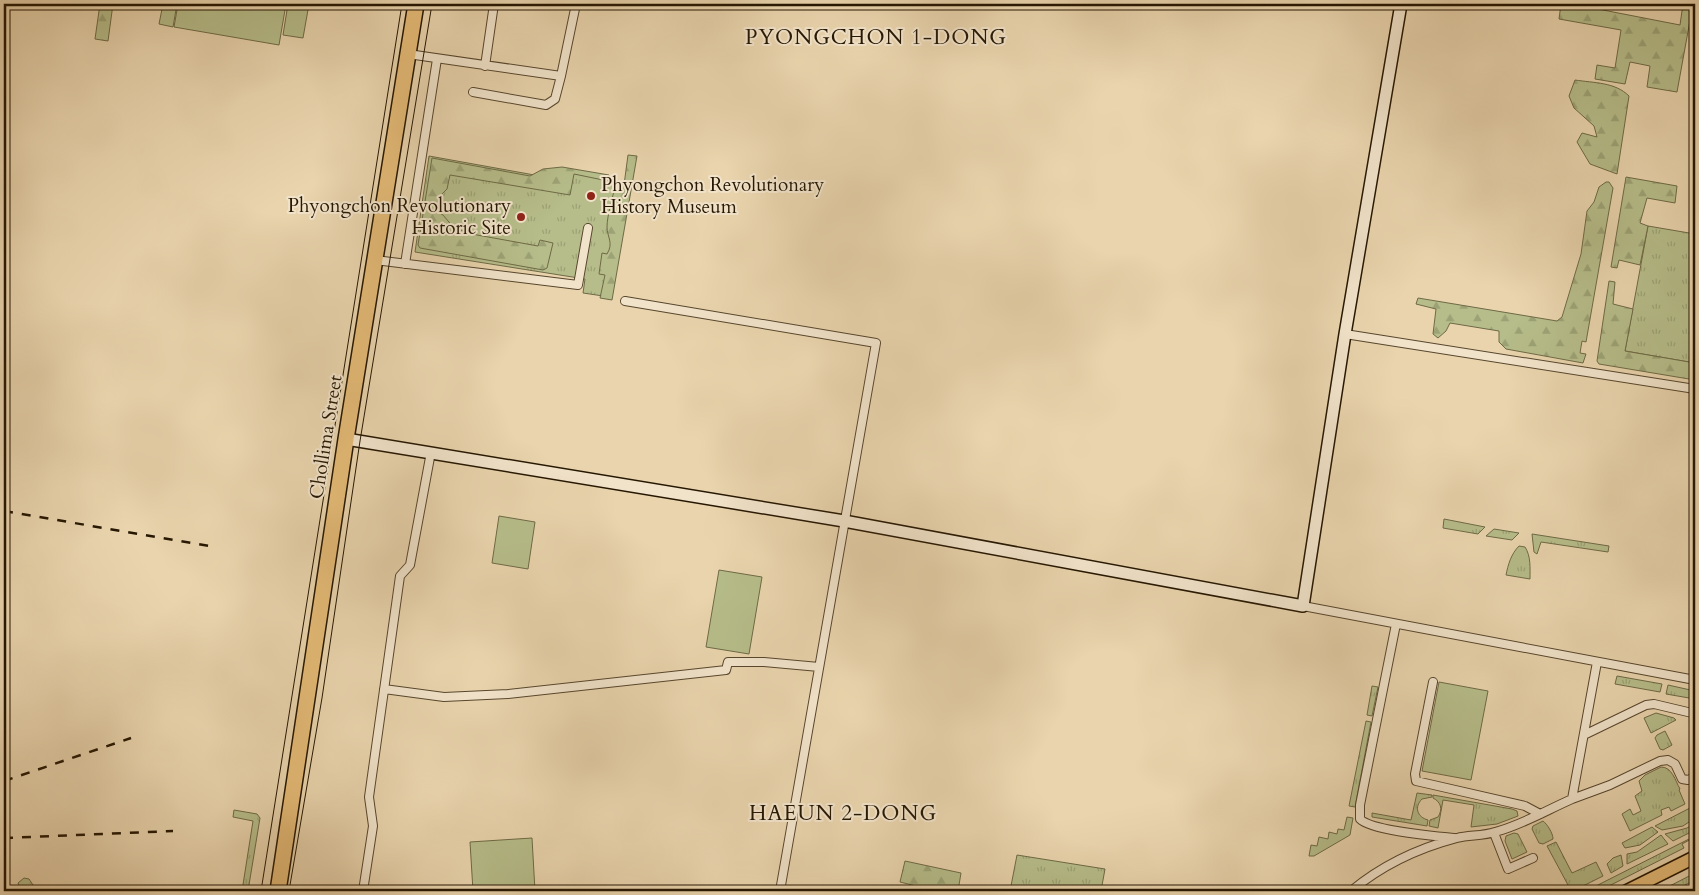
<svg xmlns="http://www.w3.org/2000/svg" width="1699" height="895" font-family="Cardo,serif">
	<defs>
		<pattern id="grass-tufts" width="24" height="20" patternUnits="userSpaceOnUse" patternTransform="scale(1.25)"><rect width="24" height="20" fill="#b6bd8a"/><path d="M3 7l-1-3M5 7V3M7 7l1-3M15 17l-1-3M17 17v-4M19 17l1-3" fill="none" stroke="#9ca275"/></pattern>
		<pattern id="forest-firs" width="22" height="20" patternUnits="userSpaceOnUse" patternTransform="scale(1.25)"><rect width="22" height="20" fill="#b6bd8a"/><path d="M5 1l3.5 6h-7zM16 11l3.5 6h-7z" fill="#9ca275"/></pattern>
	</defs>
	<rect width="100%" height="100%" fill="#e9d4ad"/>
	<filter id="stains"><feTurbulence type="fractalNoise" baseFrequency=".004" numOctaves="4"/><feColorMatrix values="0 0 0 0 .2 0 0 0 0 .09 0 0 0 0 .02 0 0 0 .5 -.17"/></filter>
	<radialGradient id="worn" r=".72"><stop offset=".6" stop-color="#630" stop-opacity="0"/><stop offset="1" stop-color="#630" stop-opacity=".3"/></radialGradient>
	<!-- grass -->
	<path fill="url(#grass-tufts)" stroke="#6e6a46" d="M 429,156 L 551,178 L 573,173 L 628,183 L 610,297 L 583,293 L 585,279 L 415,252 Z
		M 1648,226 L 1695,234 L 1695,363 L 1625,351 Z
		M 1444,519 L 1485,527 L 1478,534 L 1443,528 Z
		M 1494,529 L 1519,533 L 1512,540 L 1486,536 Z
		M 1532,534 L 1609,546 L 1608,552 L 1541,542 L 1537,554 L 1534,552 Z
		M 1519,546 L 1525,547 C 1531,556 1530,568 1530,579 L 1506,575 C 1508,565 1511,554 1519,546 Z
		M 1617,676 L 1662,684 L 1660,692 L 1615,684 Z
		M 1668,685 L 1695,691 L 1695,699 L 1666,694 Z
		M 1372,686 L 1378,687 L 1372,716 L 1367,715 Z
		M 1656,713 L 1674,718 L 1676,720 L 1651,733 L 1644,718 Z
		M 1366,721 L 1371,722 L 1355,807 L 1349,806 Z
		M 1665,731 L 1672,745 L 1663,750 L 1660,749 L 1655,738 L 1657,735 Z
		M 1661,767 C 1672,767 1675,780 1680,789 L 1679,790 L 1685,804 L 1671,811 L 1669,807 L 1661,810 L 1662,815 L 1630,831 L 1622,814 L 1630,809 L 1633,815 L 1641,811 L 1635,796 L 1642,791 L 1639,781 L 1645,775 Z
		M 1417,793 L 1432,795 L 1432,797 L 1422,799 C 1414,807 1417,817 1428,820 L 1427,826 L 1372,817 L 1372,813 L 1411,820 Z
		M 1433,795 L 1512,809 L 1517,811 L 1518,816 L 1497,824 L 1471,827 L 1474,805 L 1443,800 L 1438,828 L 1429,826 L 1430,820 L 1438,817 C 1443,809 1441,802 1433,798 Z
		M 1690,808 L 1695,818 L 1683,826 L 1662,830 L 1655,826 Z
		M 234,810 L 257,814 L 260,818 L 248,891 L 242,891 L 253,821 L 233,817 Z
		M 1347,817 L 1353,818 L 1350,835 L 1314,856 L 1309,856 L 1311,845 L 1317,846 L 1319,837 L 1328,839 L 1329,832 L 1337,834 L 1338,829 L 1344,830 Z
		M 1543,821 C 1547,824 1553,833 1553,839 L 1543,844 L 1539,843 L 1532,829 L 1533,826 Z
		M 1695,823 L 1695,830 L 1673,841 L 1665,834 L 1687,828 Z
		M 1652,827 L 1658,832 L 1640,845 L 1625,848 L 1622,843 Z
		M 1514,833 L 1518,834 L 1527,852 L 1512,859 L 1505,841 L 1506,836 Z
		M 1661,835 L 1668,844 L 1627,864 L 1627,854 L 1637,852 Z
		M 1695,836 L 1695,837 L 1682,844 L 1684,848 L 1599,891 L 1586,891 Z
		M 1556,842 L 1572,873 L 1596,862 L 1603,876 L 1573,891 L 1567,891 L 1565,887 L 1568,885 L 1547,846 Z
		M 1017,855 L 1105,869 L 1101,891 L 1010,891 Z
		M 1621,855 L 1623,866 L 1611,873 L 1607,864 L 1613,858 Z
		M 1695,873 L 1695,880 L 1673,891 L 1660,891 Z"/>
	<!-- forest -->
	<path fill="url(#forest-firs)" stroke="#6e6a46" d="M 100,4 L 113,4 L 108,41 L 95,39 Z
		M 1561,4 L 1572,4 L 1680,25 L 1683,4 L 1693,4 L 1677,92 L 1647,87 L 1650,66 L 1630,62 L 1625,84 L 1595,79 L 1597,65 L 1615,68 L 1621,30 L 1559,19 Z
		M 1575,80 C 1594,83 1615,82 1629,96 L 1617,174 L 1590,164 L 1577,142 L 1582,133 L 1597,137 L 1594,126 L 1574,108 L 1569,96 Z
		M 628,155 L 637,156 L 612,300 L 600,298 L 605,275 L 599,274 L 602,253 L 607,254 C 614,243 607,237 607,227 C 607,216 613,195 616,184 L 624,185 Z
		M 432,158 L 530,176 L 543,169 L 562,167 L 609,175 L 608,181 L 574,174 L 570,195 L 450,175 L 447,189 L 440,196 L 438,212 L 443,215 L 454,228 L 477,235 L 538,246 L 540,240 L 553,243 L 547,268 L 543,270 L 420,248 L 418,245 Z
		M 1626,177 L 1677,186 L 1675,203 L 1647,198 L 1640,223 L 1648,226 L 1640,265 L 1619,260 L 1617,268 L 1611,267 Z
		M 1606,182 L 1609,182 L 1613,188 L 1586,342 L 1582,341 L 1580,353 L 1586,354 L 1583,363 L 1506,349 L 1499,342 L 1499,331 L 1450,323 L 1446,331 L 1438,338 L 1433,334 L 1436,309 L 1416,304 L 1418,298 L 1557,321 L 1562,317 L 1581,254 L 1587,211 L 1594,202 L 1599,187 Z
		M 1609,281 L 1615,282 L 1613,304 L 1633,309 L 1625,351 L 1695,363 L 1695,380 L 1599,364 L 1597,361 Z
		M 905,861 L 961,873 L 958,891 L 924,891 L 924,888 L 900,882 Z
		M 24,878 L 29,879 L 33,885 L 38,888 L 39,891 L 21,891 L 18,883 Z"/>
	<!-- pitch -->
	<path fill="#b6bd8a" stroke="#6e6a46" d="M 163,4 L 177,4 L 173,27 L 159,24 Z
		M 178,4 L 286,4 L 279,45 L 174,27 Z
		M 288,4 L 309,4 L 303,38 L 283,35 Z
		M 499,516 L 535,522 L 528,569 L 492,563 Z
		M 719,570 L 762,577 L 749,654 L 706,647 Z
		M 1439,682 L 1488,691 L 1471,780 L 1422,771 Z
		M 532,838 L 535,891 L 473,891 L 470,842 Z"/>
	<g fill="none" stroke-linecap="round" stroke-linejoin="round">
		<!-- street casing -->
		<g stroke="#57462d" stroke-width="10">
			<path id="street" d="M 408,54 L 561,76
				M 485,66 L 494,4
				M 473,92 L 546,105 L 555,99 L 561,76 L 576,4
				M 375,260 L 578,285 L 588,228
				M 405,264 L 437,59
				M 625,301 L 876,343 L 780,891
				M 1345,334 L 1695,389
				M 1303,606 L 1695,680
				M 1396,624 L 1360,805 L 1360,819 C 1372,831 1435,836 1454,838
				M 1433,682 L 1415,774 L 1416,781 L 1525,806 L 1540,814
				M 384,689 L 444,697 L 508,694 L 726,670 L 728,662 L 764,662 L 819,667
				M 1584,735 L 1646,705 L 1654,704 L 1692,713
				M 1572,799 L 1610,785 L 1660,761 L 1668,760 L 1675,764 L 1682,779 L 1688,780 L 1695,777
				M 1494,833 L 1508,869 L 1533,858
				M 363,891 L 373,826 L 369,797 L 400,576 L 410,565 L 431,452
				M 1351,891 C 1381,866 1419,848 1457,838 C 1469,835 1483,836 1495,832 C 1522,825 1547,810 1572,799 L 1597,662"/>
		</g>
		<!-- secondary casing -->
		<g stroke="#261702" stroke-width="14">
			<path id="secondary" d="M 346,439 L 844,521 L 1303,606 L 1345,334 L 1401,4"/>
		</g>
		<!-- primary casing -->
		<g stroke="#261702" stroke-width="15">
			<path id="primary" d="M 1627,891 L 1695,857"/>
		</g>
		<!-- highway casing -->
		<g stroke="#261702" stroke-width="18">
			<path id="highway" d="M 278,891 L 346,439 L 416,4"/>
		</g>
		<!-- street -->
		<use href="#street" stroke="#f1e3ca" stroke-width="8"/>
		<!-- secondary -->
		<use href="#secondary" stroke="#f1e3ca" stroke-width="11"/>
		<!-- primary -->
		<use href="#primary" stroke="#e4ba76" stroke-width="12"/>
		<!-- highway -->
		<use href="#highway" stroke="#e4ba76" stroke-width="15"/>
		<!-- tram -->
		<path stroke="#261702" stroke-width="1" d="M 261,891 L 402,4
			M 289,891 L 322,698 L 360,441 L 432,4"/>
		<!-- rail -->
		<path stroke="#261702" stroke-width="2.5" stroke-dasharray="9 9" stroke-linecap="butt" d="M 4,511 L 209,546
			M 4,781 L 131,738
			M 4,838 L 173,831"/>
	</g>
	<!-- markers -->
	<g fill="#8f2418" stroke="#f1e3ca" stroke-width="2">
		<circle cx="591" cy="196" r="5"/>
		<circle cx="521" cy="217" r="5"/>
	</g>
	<g text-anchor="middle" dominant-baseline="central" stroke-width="4" stroke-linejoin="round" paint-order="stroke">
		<!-- poi labels -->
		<g font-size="19" fill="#261702" stroke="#f1e3ca" text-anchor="start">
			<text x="601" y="185">Phyongchon Revolutionary<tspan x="601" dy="22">History Museum</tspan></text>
			<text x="511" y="206" text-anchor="end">Phyongchon Revolutionary<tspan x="511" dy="22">Historic Site</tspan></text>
		</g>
		<!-- street labels -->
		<g font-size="19" fill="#261702" stroke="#f1e3ca">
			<text transform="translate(326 437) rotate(-81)">Chollima Street</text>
		</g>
		<!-- quarter labels -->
		<g font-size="21" letter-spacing="1" fill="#261702" stroke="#f1e3ca">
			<text x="876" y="37">PYONGCHON 1-DONG</text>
			<text x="843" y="813">HAEUN 2-DONG</text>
		</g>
	</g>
	<!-- margin -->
	<rect width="1699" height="895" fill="none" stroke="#e9d4ad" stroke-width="20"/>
	<rect x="5" y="5" width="1689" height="885" fill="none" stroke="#261702" stroke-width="2.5"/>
	<rect x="10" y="10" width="1679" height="875" fill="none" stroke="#261702"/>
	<rect width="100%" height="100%" filter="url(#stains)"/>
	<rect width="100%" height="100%" fill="url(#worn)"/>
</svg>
